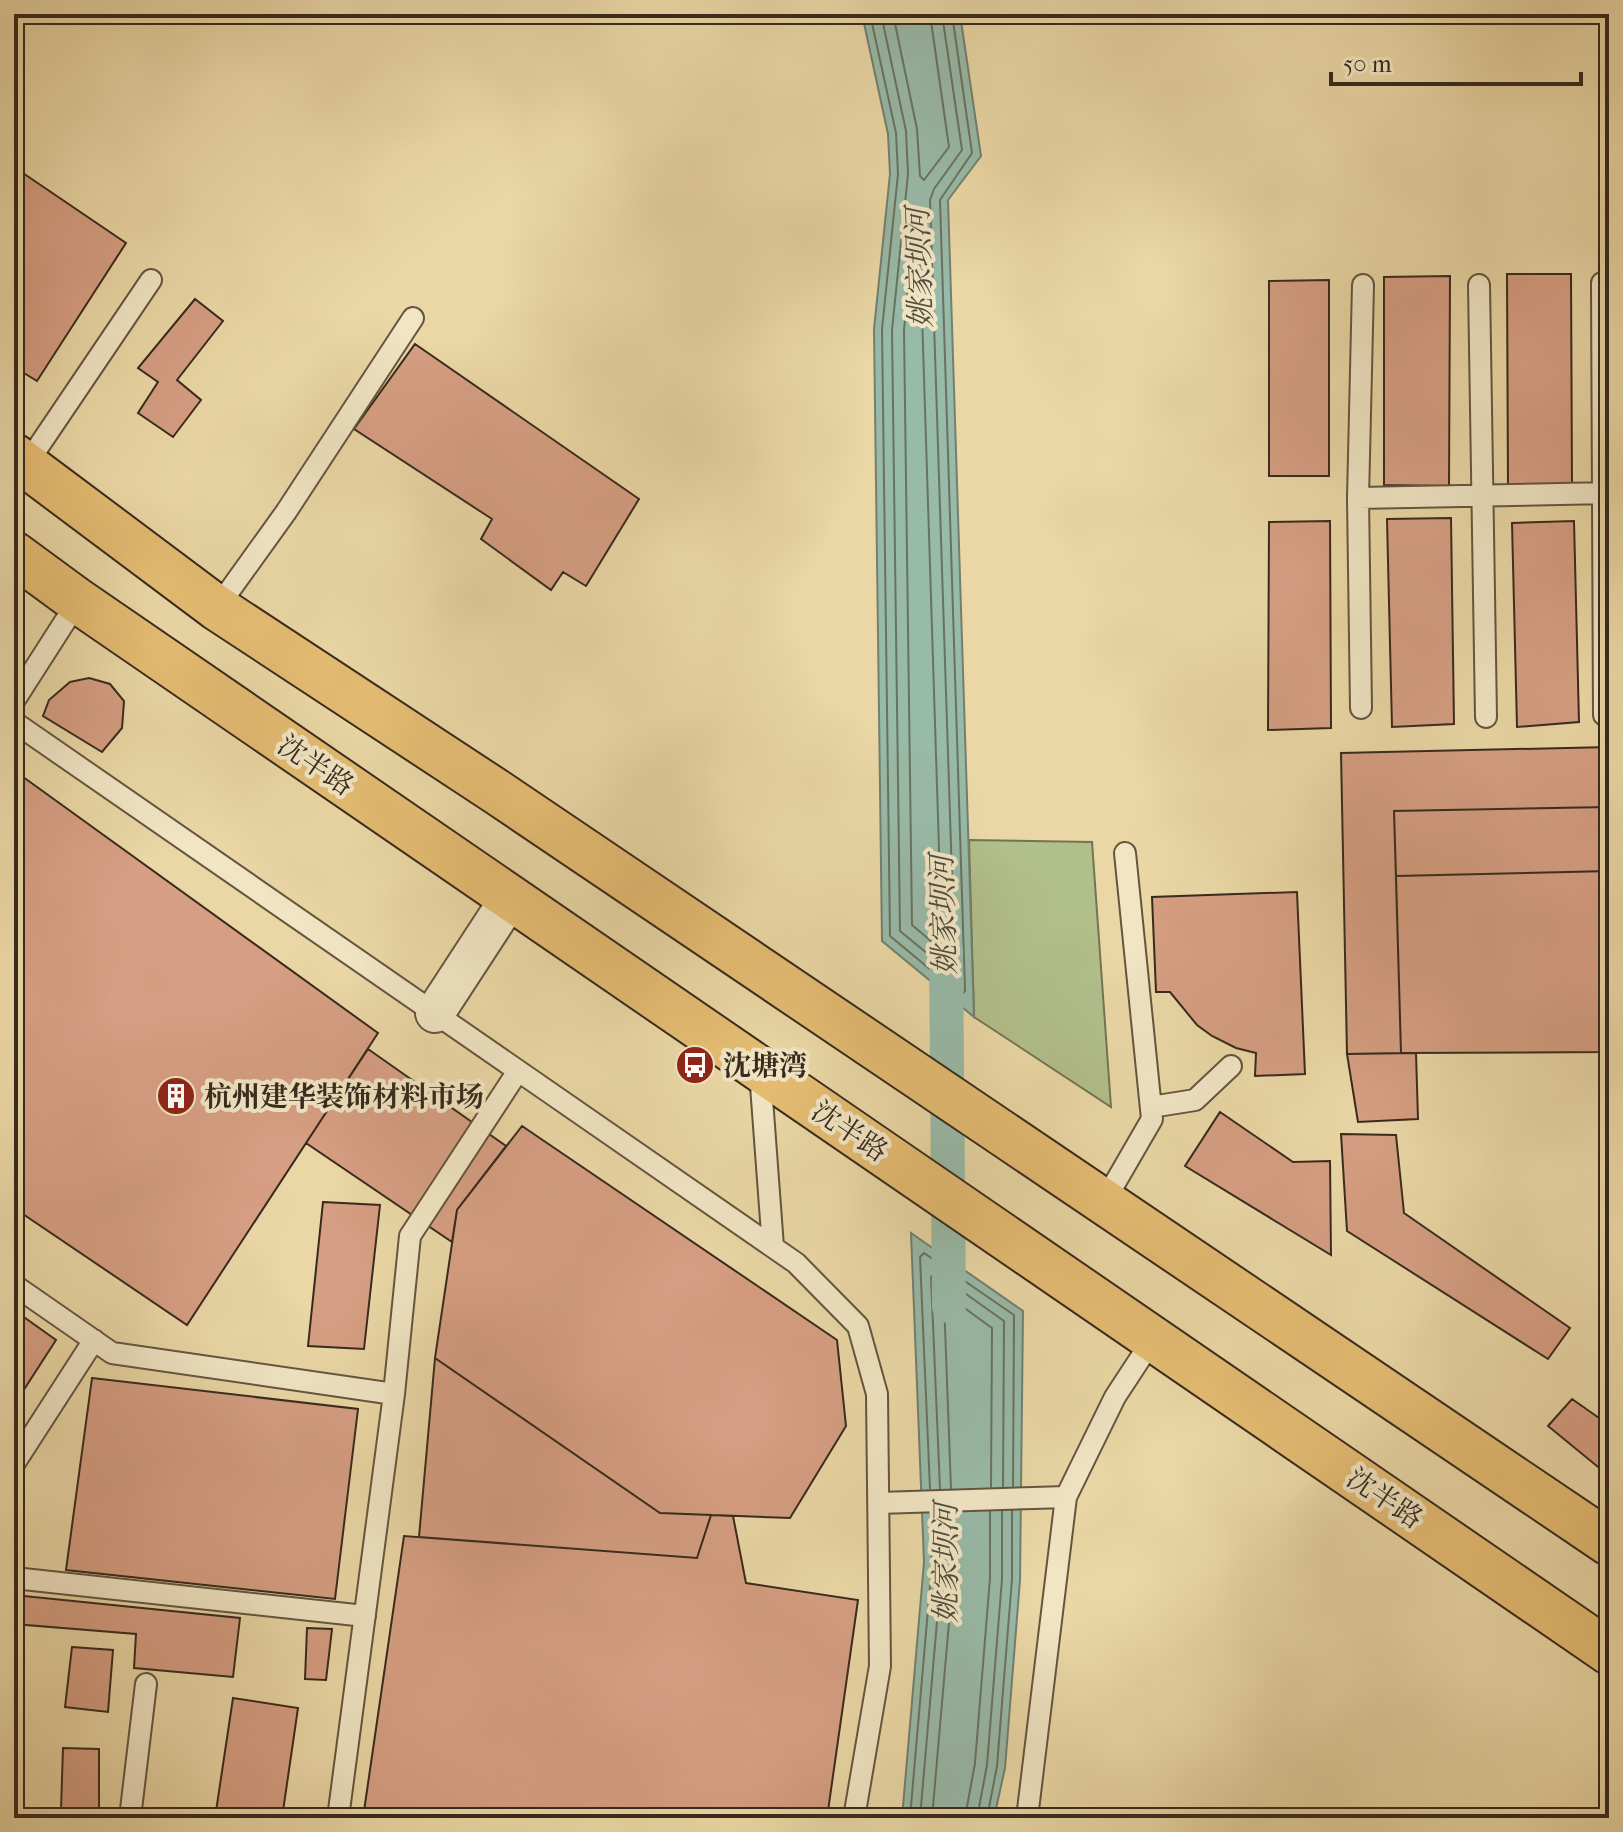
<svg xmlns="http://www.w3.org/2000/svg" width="1623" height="1832" font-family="'IM FELL French Canon','Noto Serif SC',serif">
	<rect width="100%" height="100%" fill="#ead7a5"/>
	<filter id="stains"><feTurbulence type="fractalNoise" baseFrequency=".0025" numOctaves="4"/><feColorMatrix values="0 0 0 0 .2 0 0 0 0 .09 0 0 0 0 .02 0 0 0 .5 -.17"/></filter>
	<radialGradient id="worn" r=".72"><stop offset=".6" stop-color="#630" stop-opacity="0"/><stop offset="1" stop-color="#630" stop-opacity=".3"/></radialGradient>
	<!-- green -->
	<path fill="#b1bf8b" stroke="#747454" stroke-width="2" d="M 969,840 L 1092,842 L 1111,1107 L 974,1017 Z"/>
	<!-- water -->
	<path fill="#98baa8" stroke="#718070" stroke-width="2" d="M 862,14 L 960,14 L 981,156 L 948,200 L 974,1017 L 882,941 L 874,329 L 890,174 L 888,134 Z
		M 911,1233 L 1023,1311 L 1020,1580 L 1005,1768 L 994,1818 L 902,1818 L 924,1562 Z"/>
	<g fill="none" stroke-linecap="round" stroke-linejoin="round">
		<!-- shore -->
		<path stroke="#687262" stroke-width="2" d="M 870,14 L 896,133 L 898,174 L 882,329 L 890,936 L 961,995 L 965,991 L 940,200 L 972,153 L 952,14
			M 881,14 L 906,131 L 908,174 L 892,330 L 900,931 L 951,973 L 955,969 L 930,200 L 934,189 L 962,150 L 942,14
			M 893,14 L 917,129 L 920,176 L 924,180 L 949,147 L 930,14
			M 917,248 L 920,252 L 942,943 L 938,947 L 912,925 L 904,330 L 912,251 Z
			M 930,1489 L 920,1257 L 924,1253 L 1014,1315 L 1013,1487
			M 940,1489 L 931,1277 L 935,1272 L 1004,1321 L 1003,1487
			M 951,1489 L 944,1300 L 948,1296 L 992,1328 L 991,1487
			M 910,1818 L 932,1563 L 930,1513
			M 920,1818 L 942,1564 L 940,1513
			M 932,1818 L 954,1565 L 952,1513
			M 965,1818 L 975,1763 L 990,1578 L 990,1511
			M 977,1818 L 987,1765 L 1002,1579 L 1002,1511
			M 987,1818 L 997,1766 L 1012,1579 L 1012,1511"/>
		<!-- canal -->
		<path stroke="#98baa8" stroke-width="34" d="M 946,950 L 949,1306"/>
	</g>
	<!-- building -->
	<path fill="#d69e82" stroke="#372a1d" stroke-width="2" d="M 14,167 L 126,243 L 37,381 L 14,367 Z
		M 1507,274 L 1571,274 L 1572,484 L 1508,485 Z
		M 1450,276 L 1449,486 L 1384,485 L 1384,277 Z
		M 1329,280 L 1329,476 L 1269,476 L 1269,281 Z
		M 195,299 L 223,321 L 177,380 L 201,400 L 173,437 L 138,413 L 158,382 L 138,368 Z
		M 415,344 L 639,499 L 586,586 L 563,572 L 551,590 L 481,539 L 492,519 L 354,429 Z
		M 1451,518 L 1454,724 L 1392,727 L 1387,519 Z
		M 1330,521 L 1331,728 L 1268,730 L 1269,522 Z
		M 1574,521 L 1579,722 L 1517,727 L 1512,523 Z
		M 89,678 L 110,684 L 124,701 L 122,728 L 102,752 L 43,716 L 49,700 L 70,682 Z
		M 1609,747 L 1609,807 L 1394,811 L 1401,1053 L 1347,1054 L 1341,753 Z
		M 19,774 L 378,1033 L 187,1325 L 14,1208 L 14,782 Z
		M 1609,807 L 1609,871 L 1396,876 L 1394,811 Z
		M 1609,871 L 1609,1052 L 1401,1053 L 1396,876 Z
		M 1297,892 L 1305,1074 L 1255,1076 L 1256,1053 L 1236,1048 L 1212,1036 L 1197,1025 L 1170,992 L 1156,992 L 1152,897 Z
		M 368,1049 L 506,1146 L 457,1210 L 452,1242 L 306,1143 Z
		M 1416,1053 L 1418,1119 L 1358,1122 L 1347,1054 Z
		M 1220,1112 L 1293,1162 L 1330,1161 L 1331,1255 L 1185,1166 Z
		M 522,1126 L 837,1340 L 846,1426 L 790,1518 L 660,1513 L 435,1358 L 457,1210 Z
		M 1341,1134 L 1396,1135 L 1404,1213 L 1570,1328 L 1548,1359 L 1347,1231 Z
		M 323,1202 L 380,1205 L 364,1349 L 308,1346 Z
		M 14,1310 L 56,1340 L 14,1405 Z
		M 435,1358 L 660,1513 L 711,1515 L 697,1558 L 419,1537 Z
		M 92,1378 L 358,1409 L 335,1599 L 66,1570 Z
		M 1572,1399 L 1609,1425 L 1609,1476 L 1548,1426 Z
		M 711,1515 L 733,1516 L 746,1583 L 858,1600 L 827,1818 L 363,1818 L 404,1536 L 697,1558 Z
		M 14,1595 L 240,1618 L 233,1677 L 134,1668 L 136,1634 L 14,1624 Z
		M 307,1628 L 332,1629 L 326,1680 L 305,1679 Z
		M 72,1647 L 113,1650 L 108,1712 L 65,1707 Z
		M 233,1698 L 298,1708 L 282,1818 L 215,1818 Z
		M 63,1748 L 99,1749 L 99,1812 L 61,1809 Z"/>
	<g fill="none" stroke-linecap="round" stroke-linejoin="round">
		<!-- service casing -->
		<g stroke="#64553f" stroke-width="24">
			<path id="service" d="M 1602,283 L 1604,715
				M 1479,285 L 1486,717
				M 26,465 L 151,280
				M 1358,498 L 1609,493
				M 217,608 L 286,512 L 413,318
				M 14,701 L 78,601
				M 1361,708 L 1358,498 L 1363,285
				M 14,722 L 796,1263 L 858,1326 L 877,1394 L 880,1666 L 854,1818
				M 760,1072 L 773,1247
				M 1151,1107 L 1195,1100 L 1231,1066
				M 1104,1202 L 1152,1119 L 1125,853
				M 14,1285 L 112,1353 L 394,1394
				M 14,1464 L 94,1340
				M 879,1503 L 1066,1497
				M 14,1578 L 365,1616
				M 130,1818 L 146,1684
				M 338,1818 L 394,1394 L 410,1236 L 518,1071
				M 1027,1818 L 1066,1497 L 1115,1397 L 1153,1339"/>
		</g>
		<!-- minor casing -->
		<g stroke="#64553f" stroke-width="42">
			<path id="minor" d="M 435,1013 L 510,898"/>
		</g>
		<!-- primary casing -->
		<g stroke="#372a1d" stroke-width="48">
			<path id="primary" d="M 14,456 L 217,608 L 497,792 L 1609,1543
				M 14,554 L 78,601 L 1609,1652"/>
		</g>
		<!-- service -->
		<use href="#service" stroke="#f1e5c4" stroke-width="20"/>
		<!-- minor -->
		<use href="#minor" stroke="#f1e5c4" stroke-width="38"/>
		<!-- primary -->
		<use href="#primary" stroke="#e5bc72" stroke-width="44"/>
	</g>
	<!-- icons -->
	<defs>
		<g id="bus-disc" transform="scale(2)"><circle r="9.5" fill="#8f2418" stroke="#f1e5c4"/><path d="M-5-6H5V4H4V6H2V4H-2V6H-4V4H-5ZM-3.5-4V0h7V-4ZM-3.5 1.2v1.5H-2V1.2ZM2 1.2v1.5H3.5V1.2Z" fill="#fff"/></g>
		<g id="building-disc" transform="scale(2)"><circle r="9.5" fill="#8f2418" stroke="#f1e5c4"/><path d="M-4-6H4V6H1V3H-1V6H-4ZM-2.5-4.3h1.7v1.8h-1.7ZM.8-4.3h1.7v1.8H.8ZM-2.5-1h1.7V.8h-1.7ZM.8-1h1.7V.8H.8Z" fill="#fff"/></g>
	</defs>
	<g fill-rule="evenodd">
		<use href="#bus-disc" x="695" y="1065"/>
		<use href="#building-disc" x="176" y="1096"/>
	</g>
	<g text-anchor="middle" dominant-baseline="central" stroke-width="8" stroke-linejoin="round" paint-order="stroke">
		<!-- street labels -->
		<g font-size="28" fill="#372a1d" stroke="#f1e5c4">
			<text transform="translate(316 765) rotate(34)">沈半路</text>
			<text transform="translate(850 1131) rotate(34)">沈半路</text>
			<text transform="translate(1385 1498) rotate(34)">沈半路</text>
		</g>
		<!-- poi labels -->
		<g font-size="28" font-weight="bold" fill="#372a1d" stroke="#f1e5c4" text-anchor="start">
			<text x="723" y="1065">沈塘湾</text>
			<text x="204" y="1096">杭州建华装饰材料市场</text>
		</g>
		<!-- water labels -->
		<g font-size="30" font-style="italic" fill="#4f4e40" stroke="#f1e5c4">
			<text transform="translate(920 268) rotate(-92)">姚家坝河</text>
			<text transform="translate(944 915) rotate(-92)">姚家坝河</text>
			<text transform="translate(946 1563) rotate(-90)">姚家坝河</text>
		</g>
	</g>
	<!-- margin -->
	<rect width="1623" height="1832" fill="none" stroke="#ead7a5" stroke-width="48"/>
	<rect x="16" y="16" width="1591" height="1800" fill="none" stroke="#372a1d" stroke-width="4"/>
	<rect x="24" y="24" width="1575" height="1784" fill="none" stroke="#372a1d" stroke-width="2"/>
	<!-- scale -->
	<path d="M1331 72v12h250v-12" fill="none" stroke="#372a1d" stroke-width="4"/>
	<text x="1343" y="72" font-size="24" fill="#372a1d" stroke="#f1e5c4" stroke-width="6" paint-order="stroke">50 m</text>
	<rect width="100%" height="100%" filter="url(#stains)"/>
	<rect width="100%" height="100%" fill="url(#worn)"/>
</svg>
